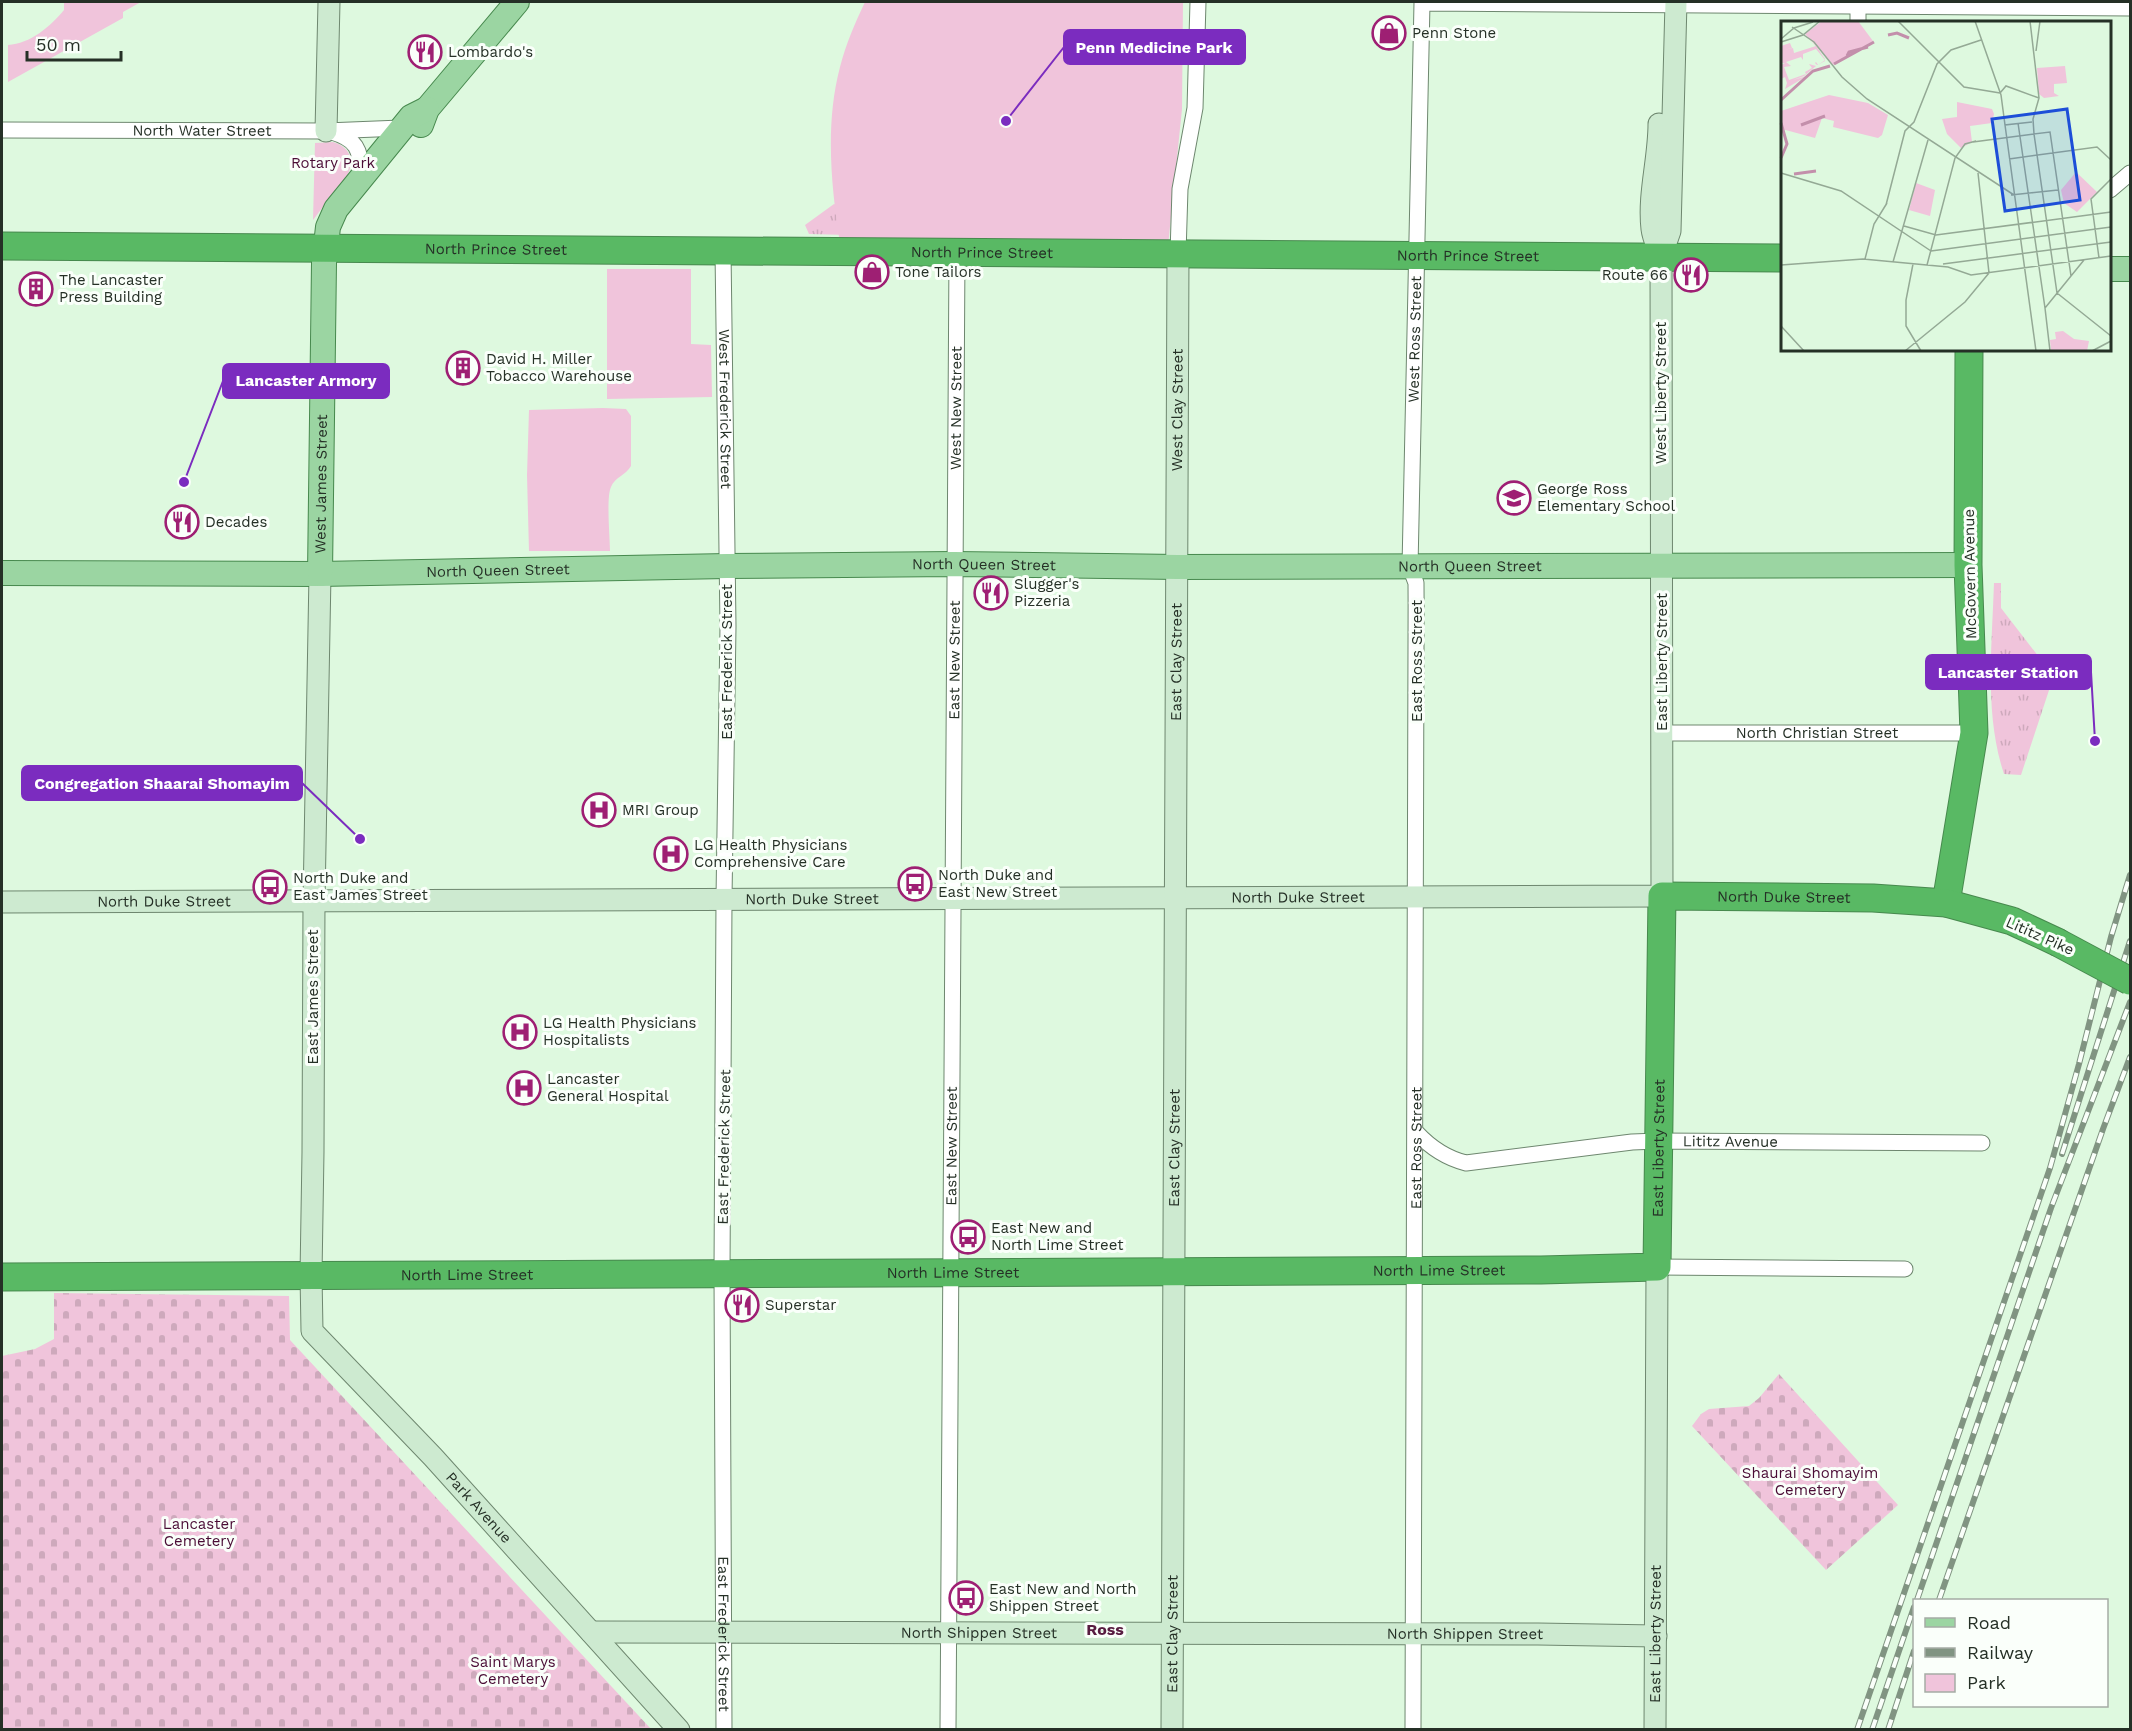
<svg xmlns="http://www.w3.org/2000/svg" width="2132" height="1731" font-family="'Work Sans',sans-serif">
	<defs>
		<pattern id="grass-tufts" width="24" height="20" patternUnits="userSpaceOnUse" patternTransform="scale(1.5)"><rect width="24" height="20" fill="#f0c4db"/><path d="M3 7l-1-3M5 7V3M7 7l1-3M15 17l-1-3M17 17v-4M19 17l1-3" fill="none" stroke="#cea9bc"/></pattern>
		<pattern id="cemetery-stones" width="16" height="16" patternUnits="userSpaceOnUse" patternTransform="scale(1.5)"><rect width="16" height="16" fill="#f0c4db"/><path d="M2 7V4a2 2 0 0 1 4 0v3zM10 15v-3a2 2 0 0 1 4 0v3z" fill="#cea9bc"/></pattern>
	</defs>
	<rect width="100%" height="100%" fill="#def9df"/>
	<!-- grass -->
	<path fill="url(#grass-tufts)" d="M 834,204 L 926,237 L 809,234 L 805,225 Z
		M 1994,583 L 2001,583 L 2001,608 L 2042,661 L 2057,666 L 2021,775 L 2004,774 C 1984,714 1992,646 1994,583 Z"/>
	<!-- cemetery -->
	<path fill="url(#cemetery-stones)" d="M 54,1293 L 289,1296 L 290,1340 L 651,1729 L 2,1729 L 2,1356 L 35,1349 L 54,1339 Z
		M 1779,1374 L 1898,1505 L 1826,1570 L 1692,1426 L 1701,1414 L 1709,1409 L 1749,1406 L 1759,1398 Z"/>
	<!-- park -->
	<path fill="#f0c4db" d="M 64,2 L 141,2 L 123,12 L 123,18 L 8,82 L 8,45 C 30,44 51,26 64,10 Z
		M 865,2 L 1183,2 L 1182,109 L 1168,246 L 840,243 C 831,186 825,124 840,67 C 846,44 855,23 865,2 Z
		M 333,142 C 350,147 354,159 348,174 L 313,220 L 315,143 Z
		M 607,269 L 691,269 L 691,344 L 711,345 L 712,397 L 607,399 Z
		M 603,408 L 626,409 L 631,416 L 631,466 C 626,475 615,477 611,487 C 606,497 610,538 610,551 L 529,551 L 527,475 L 529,410 Z"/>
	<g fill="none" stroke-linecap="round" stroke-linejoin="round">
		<!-- street casing -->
		<g stroke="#6e876f" stroke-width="17">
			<g id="street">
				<path d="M 1858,22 L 1858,2"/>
				<path id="s1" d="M 2,130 L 326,131 L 401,128"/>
				<path d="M 332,132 C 358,140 359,149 363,174"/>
				<path d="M 2110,190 L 2130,173"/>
				<path id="s2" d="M 723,251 L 728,626 L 724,899 L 722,1273 L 724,1730"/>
				<path d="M 1178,254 L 1180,189 L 1195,108 L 1198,2"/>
				<path id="s3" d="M 1661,733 L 1974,733"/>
				<path id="s4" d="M 1417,1133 C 1431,1148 1446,1158 1466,1163 L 1632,1142 L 1658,1141 L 1982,1143"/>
				<path d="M 1657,1267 L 1905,1269"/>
				<path id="s5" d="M 948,1730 L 957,253"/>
				<path id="s6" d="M 1413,1730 C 1416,1347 1418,965 1416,583 L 1410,567 L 1422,3 L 2130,8"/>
			</g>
		</g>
		<!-- secondary casing -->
		<g stroke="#6e876f" stroke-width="23">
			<g id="secondary">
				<path d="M 1659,124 C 1659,159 1648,194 1652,229 C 1653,238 1658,248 1661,257"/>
				<path d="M 326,131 L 329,2"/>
				<path id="s7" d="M 320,574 L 314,901 L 313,1152 L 311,1275 L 312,1331 L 433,1457 L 679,1730"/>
				<path id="s8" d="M 2,902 L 1662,896 L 1661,257 L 1670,231 L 1676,2"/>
				<path id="s9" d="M 591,1632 L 1538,1634 L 1656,1636"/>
				<path id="s10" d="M 1172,1730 L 1178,254"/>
				<path id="s11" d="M 1655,1730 L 1657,1267"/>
			</g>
		</g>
		<!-- primary casing -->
		<g stroke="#47894e" stroke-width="26">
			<g id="primary">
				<path d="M 421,125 L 427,109 L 517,2"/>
				<path d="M 2110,269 L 2130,269"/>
				<path id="s12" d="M 2,573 L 320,574 L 727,566 L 954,564 L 1178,567 L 1968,565"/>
				<path id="s13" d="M 320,574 L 324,263 L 328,227 L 336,209 L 411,117 L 427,109"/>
			</g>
		</g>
		<!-- highway casing -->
		<g stroke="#47894e" stroke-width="29">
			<g id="highway">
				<path id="s14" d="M 2,246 L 1782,258"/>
				<path d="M 1946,903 L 1974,733 L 1968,565 L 1969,350"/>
				<path id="s15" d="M 2,1277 L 1541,1270 L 1657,1267 L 1662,896 L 1873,898 L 1946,903 L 2012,921 L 2057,942"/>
			</g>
		</g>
		<!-- street -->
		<use href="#street" stroke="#fff" stroke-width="15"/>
		<!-- secondary -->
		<use href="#secondary" stroke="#cdead0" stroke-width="21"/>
		<!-- primary -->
		<use href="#primary" stroke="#9bd5a2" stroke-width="24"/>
		<!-- highway -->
		<use href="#highway" stroke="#59b964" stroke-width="27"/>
		<!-- rail casing -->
		<g stroke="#819482" stroke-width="6">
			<path id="rail" d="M 2062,1154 L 2130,941
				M 1917,1600 L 2051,1208 L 2130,1002
				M 1939,1600 L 2103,1129 L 2130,1057
				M 1857,1730 L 2050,1168 L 2079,1064 L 2111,937 L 2130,875
				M 1872,1730 L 1914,1607
				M 1888,1730 L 1914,1651"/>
		</g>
		<!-- rail -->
		<use href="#rail" stroke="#fafffa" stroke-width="4" stroke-dasharray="11" stroke-linecap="butt"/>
		<!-- highway-bridge casing -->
		<g stroke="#47894e" stroke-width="29" stroke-linecap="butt">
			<path id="highway-bridge" d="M 2057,942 L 2130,981"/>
		</g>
		<!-- highway-bridge -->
		<use href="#highway-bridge" stroke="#59b964" stroke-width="27"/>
	</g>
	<!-- icons -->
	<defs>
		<g id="shop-ring" transform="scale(1.725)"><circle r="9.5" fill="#fafffa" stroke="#9e1f73" stroke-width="1.5"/><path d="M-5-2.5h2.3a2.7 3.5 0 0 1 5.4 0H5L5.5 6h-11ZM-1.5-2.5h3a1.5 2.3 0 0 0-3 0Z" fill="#9e1f73"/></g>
		<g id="restaurant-ring" transform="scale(1.725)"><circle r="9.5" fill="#fafffa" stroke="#9e1f73" stroke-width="1.5"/><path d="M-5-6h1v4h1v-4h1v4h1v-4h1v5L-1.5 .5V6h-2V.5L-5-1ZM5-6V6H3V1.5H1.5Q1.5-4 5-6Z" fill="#9e1f73"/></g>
		<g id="building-ring" transform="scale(1.725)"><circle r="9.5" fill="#fafffa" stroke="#9e1f73" stroke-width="1.5"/><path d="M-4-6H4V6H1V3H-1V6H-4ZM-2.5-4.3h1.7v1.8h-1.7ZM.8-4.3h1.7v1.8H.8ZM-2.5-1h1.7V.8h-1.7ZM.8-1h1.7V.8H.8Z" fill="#9e1f73"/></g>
		<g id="school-ring" transform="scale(1.725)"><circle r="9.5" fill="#fafffa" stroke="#9e1f73" stroke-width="1.5"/><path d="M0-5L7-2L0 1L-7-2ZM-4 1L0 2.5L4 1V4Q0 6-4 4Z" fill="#9e1f73"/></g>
		<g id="hospital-ring" transform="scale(1.725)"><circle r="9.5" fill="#fafffa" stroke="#9e1f73" stroke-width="1.5"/><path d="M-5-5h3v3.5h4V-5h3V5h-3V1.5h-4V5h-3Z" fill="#9e1f73"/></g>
		<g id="bus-ring" transform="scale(1.725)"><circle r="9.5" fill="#fafffa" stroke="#9e1f73" stroke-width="1.5"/><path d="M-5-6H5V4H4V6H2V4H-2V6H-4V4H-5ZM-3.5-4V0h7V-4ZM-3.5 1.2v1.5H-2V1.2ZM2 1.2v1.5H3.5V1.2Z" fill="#9e1f73"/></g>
	</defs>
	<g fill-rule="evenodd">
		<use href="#shop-ring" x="1389" y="33"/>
		<use href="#restaurant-ring" x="425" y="52"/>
		<use href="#shop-ring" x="872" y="272"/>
		<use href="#restaurant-ring" x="1691" y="275"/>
		<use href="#building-ring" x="36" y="289"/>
		<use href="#building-ring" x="463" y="368"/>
		<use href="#school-ring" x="1514" y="498"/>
		<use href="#restaurant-ring" x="182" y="522"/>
		<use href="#restaurant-ring" x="991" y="593"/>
		<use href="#hospital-ring" x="599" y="810"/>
		<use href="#hospital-ring" x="671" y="854"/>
		<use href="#bus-ring" x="915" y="884"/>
		<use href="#bus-ring" x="270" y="887"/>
		<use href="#hospital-ring" x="520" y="1032"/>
		<use href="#hospital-ring" x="524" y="1088"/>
		<use href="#bus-ring" x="968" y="1237"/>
		<use href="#restaurant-ring" x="742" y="1305"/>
		<use href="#bus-ring" x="966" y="1598"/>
	</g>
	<g text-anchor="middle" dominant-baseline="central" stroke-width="6" stroke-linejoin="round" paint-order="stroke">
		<!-- poi labels -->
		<g font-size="15" fill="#253026" stroke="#fafffa" text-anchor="start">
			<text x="1412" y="33">Penn Stone</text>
			<text x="448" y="52">Lombardo's</text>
			<text x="895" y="272">Tone Tailors</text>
			<text x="1668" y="275" text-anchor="end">Route 66</text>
			<text x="59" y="280">The Lancaster<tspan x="59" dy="17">Press Building</tspan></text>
			<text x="486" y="359">David H. Miller<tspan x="486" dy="17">Tobacco Warehouse</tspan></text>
			<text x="1537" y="489">George Ross<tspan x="1537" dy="17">Elementary School</tspan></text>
			<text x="205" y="522">Decades</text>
			<text x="1014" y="584">Slugger's<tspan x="1014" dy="17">Pizzeria</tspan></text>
			<text x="622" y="810">MRI Group</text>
			<text x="694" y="845">LG Health Physicians<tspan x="694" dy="17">Comprehensive Care</tspan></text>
			<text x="938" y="875">North Duke and<tspan x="938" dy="17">East New Street</tspan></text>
			<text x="293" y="878">North Duke and<tspan x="293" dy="17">East James Street</tspan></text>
			<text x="543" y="1023">LG Health Physicians<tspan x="543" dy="17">Hospitalists</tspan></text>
			<text x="547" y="1079">Lancaster<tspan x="547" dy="17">General Hospital</tspan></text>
			<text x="991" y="1228">East New and<tspan x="991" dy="17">North Lime Street</tspan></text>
			<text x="765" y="1305">Superstar</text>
			<text x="989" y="1589">East New and North<tspan x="989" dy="17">Shippen Street</tspan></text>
		</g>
		<!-- street labels -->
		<g font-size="15" fill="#253026" stroke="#fafffa">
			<text stroke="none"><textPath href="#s1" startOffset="200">North Water Street</textPath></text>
			<text stroke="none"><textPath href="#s14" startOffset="494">North Prince Street</textPath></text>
			<text stroke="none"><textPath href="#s14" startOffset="980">North Prince Street</textPath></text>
			<text stroke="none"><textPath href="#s14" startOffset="1466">North Prince Street</textPath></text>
			<text stroke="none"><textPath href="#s6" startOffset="1392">West Ross Street</textPath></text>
			<text transform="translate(1661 393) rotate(-90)">West Liberty Street</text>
			<text stroke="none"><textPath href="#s2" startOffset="158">West Frederick Street</textPath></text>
			<text stroke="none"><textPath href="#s5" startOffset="1322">West New Street</textPath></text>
			<text stroke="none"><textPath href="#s10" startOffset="1320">West Clay Street</textPath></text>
			<text stroke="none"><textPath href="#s13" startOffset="90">West James Street</textPath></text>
			<text stroke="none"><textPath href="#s12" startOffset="982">North Queen Street</textPath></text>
			<text stroke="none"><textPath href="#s12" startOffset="1468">North Queen Street</textPath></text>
			<text stroke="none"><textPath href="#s12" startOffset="496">North Queen Street</textPath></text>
			<text transform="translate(1970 574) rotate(-91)">McGovern Avenue</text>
			<text stroke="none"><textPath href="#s5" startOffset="1070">East New Street</textPath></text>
			<text transform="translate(1417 661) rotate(-90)">East Ross Street</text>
			<text transform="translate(727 662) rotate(-90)">East Frederick Street</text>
			<text stroke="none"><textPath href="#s10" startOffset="1068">East Clay Street</textPath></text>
			<text transform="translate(1662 662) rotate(-90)">East Liberty Street</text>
			<text stroke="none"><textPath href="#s3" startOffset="156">North Christian Street</textPath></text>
			<text stroke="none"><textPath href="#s8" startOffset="1296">North Duke Street</textPath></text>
			<text stroke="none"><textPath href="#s15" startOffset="2148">North Duke Street</textPath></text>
			<text stroke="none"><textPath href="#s8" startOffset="810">North Duke Street</textPath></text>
			<text stroke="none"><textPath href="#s8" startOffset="162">North Duke Street</textPath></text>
			<text transform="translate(2040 936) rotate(24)">Lititz Pike</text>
			<text transform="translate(313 997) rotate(-90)">East James Street</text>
			<text stroke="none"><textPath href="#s4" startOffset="324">Lititz Avenue</textPath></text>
			<text transform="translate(724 1147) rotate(-89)">East Frederick Street</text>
			<text stroke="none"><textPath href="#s5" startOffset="584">East New Street</textPath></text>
			<text stroke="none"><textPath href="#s6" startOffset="582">East Ross Street</textPath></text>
			<text stroke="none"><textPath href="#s10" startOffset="582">East Clay Street</textPath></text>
			<text stroke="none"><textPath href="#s15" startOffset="1774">East Liberty Street</textPath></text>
			<text stroke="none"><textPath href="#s15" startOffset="1437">North Lime Street</textPath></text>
			<text stroke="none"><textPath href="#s15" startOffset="951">North Lime Street</textPath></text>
			<text stroke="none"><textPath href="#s15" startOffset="465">North Lime Street</textPath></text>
			<text stroke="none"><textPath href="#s7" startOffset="1000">Park Avenue</textPath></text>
			<text stroke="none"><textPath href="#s2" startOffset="1383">East Frederick Street</textPath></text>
			<text stroke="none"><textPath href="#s9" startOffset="388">North Shippen Street</textPath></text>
			<text stroke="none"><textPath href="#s10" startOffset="96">East Clay Street</textPath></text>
			<text stroke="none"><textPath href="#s9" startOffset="874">North Shippen Street</textPath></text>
			<text stroke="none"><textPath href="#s11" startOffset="96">East Liberty Street</textPath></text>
		</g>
		<!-- park labels -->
		<g font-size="15" fill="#4a0c35" stroke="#fafffa">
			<text x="333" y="163">Rotary Park</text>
			<text x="1810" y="1473">Shaurai Shomayim<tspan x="1810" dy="17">Cemetery</tspan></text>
			<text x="199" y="1524">Lancaster<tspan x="199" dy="17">Cemetery</tspan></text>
			<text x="513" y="1662">Saint Marys<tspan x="513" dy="17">Cemetery</tspan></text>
		</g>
		<!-- neighbourhood labels -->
		<g font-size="16" font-weight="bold" fill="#581c41" stroke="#fafffa">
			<text x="1105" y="1629">Ross</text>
		</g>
	</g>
	<!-- overview -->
	<g transform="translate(1781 21)">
		<rect width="330" height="330" fill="#def9df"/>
		<path d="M 9,22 L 11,27 L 3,29 L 12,27 L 13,32 L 35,25 L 44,38 L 44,40 L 42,41 L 37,44 L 36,44 L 34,42 L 35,41 L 37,44 L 44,39 L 35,28 L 22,33 L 22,39 L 20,36 L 5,41 L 10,45 L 3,46 L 8,59 L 25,53 L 24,51 L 31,47 L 28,43 L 35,45 L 23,55 L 12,59 L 26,55 L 4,68 L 6,62 L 4,56 L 0,58 L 0,44 L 4,42 L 0,42 L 0,25 Z" fill="#f0c4db"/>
		<path d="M 295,151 L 316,171 L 296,191 L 283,182 L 280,169 ZM 282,310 L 293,318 L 308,320 L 306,330 L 270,330 L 269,319 L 275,318 L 274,311 Z" fill="#f0c4db"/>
		<path d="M 41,0 L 77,0 L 92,20 L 52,44 L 24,13 ZM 284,45 L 286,62 L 273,63 L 273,72 L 278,75 L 263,77 L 258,73 L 256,47 ZM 48,74 L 87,82 L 107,94 L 101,114 L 97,117 L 52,106 L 53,100 L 41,97 L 34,117 L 1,108 L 0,90 ZM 176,81 L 211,88 L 213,93 L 211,102 L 189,105 L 191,121 L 180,127 L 166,113 L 161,98 L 176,96 ZM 135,162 L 154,169 L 149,195 L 128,189 Z" fill="#f0c4db"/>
		<path fill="none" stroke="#c38fab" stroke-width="3" d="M 107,14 L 116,12 L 128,17M 66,35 L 68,31 L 87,26M 53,43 L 93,21M 0,79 L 32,50 L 49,45M 0,102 L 6,123 L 0,137M 20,104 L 44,95M 13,153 L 35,150"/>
		<path fill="none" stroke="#94a995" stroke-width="1.5" d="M 117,0 L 183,66 L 219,72M 194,0 L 220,74 L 224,104M 249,0 L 258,77 L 252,98 L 253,113 L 269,111 L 290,255 L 264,287 L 269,330M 11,6 L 33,21 L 61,56 L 86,78 L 233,174M 0,18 L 13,7 L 32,1M 0,21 L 22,14 L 39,0M 255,30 L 259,0M 219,72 L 225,65 L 258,77M 251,101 L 224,104 L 255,330M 237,102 L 264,287M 192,121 L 253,113 L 276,272M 228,138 L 316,126 L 330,139M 0,152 L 60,170 L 150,230M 197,152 L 208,252M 230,174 L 277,169M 105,184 L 124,110 L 133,101 L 156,43 L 170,29 L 200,19M 123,205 L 155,214 L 330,191M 150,230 L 330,206M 318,237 L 310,178 L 330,158M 84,238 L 93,203 L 106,182M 112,241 L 147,119M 132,243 L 125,279 L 125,305 L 140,330M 162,243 L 330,221M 0,244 L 82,238 L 167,246 L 190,254 L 330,235M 146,244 L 174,137 L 184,123 L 195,120M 290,255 L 303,239M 276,272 L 330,315M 0,305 L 23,330M 124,330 L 184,281 L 208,252M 311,330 L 330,320"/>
		<path fill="#1d4ed8" fill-opacity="0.15" stroke="#1d4ed8" stroke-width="3" d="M 286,88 L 299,179 L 224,190 L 211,98 Z"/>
		<rect width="330" height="330" fill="none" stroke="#253026" stroke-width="3"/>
	</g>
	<!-- callouts -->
	<path fill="none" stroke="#7b2cbf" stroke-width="2" d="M1006 121L1064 47M184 482L223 381M2095 741L2091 672M360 839L302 783"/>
	<g fill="#7b2cbf" stroke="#fafffa" stroke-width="2">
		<circle cx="1006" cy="121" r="6"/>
		<circle cx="184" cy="482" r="6"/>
		<circle cx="2095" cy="741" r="6"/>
		<circle cx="360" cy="839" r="6"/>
	</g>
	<g fill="#7b2cbf" stroke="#7b2cbf" stroke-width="2">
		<rect x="1064" y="30" width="181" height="34" rx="6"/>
		<rect x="223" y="364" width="166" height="34" rx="6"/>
		<rect x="1926" y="655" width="165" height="34" rx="6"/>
		<rect x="22" y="766" width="280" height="34" rx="6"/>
	</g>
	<g font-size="16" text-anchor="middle" font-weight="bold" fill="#fff">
		<text x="1154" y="53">Penn Medicine Park</text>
		<text x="306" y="386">Lancaster Armory</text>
		<text x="2008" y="678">Lancaster Station</text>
		<text x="162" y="789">Congregation Shaarai Shomayim</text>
	</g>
	<!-- border -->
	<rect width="2132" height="1731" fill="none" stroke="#253026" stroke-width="6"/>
	<!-- legend -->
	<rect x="1913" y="1599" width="195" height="108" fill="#fafffa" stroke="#a5aca5" stroke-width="1.5"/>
	<rect x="1925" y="1618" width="30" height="9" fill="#9bd5a2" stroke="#a5aca5" stroke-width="1.5"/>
	<text x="1967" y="1629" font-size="18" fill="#253026">Road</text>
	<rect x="1925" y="1648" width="30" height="9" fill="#819482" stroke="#a5aca5" stroke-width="1.5"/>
	<text x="1967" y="1659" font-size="18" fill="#253026">Railway</text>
	<rect x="1925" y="1674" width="30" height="18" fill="#f0c4db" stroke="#a5aca5" stroke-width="1.5"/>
	<text x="1967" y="1689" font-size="18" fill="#253026">Park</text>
	<!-- scale -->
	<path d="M27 51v9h94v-9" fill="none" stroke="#253026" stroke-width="3"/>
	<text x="36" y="51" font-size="18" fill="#253026" stroke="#fafffa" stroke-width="4.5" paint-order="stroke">50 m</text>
</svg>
